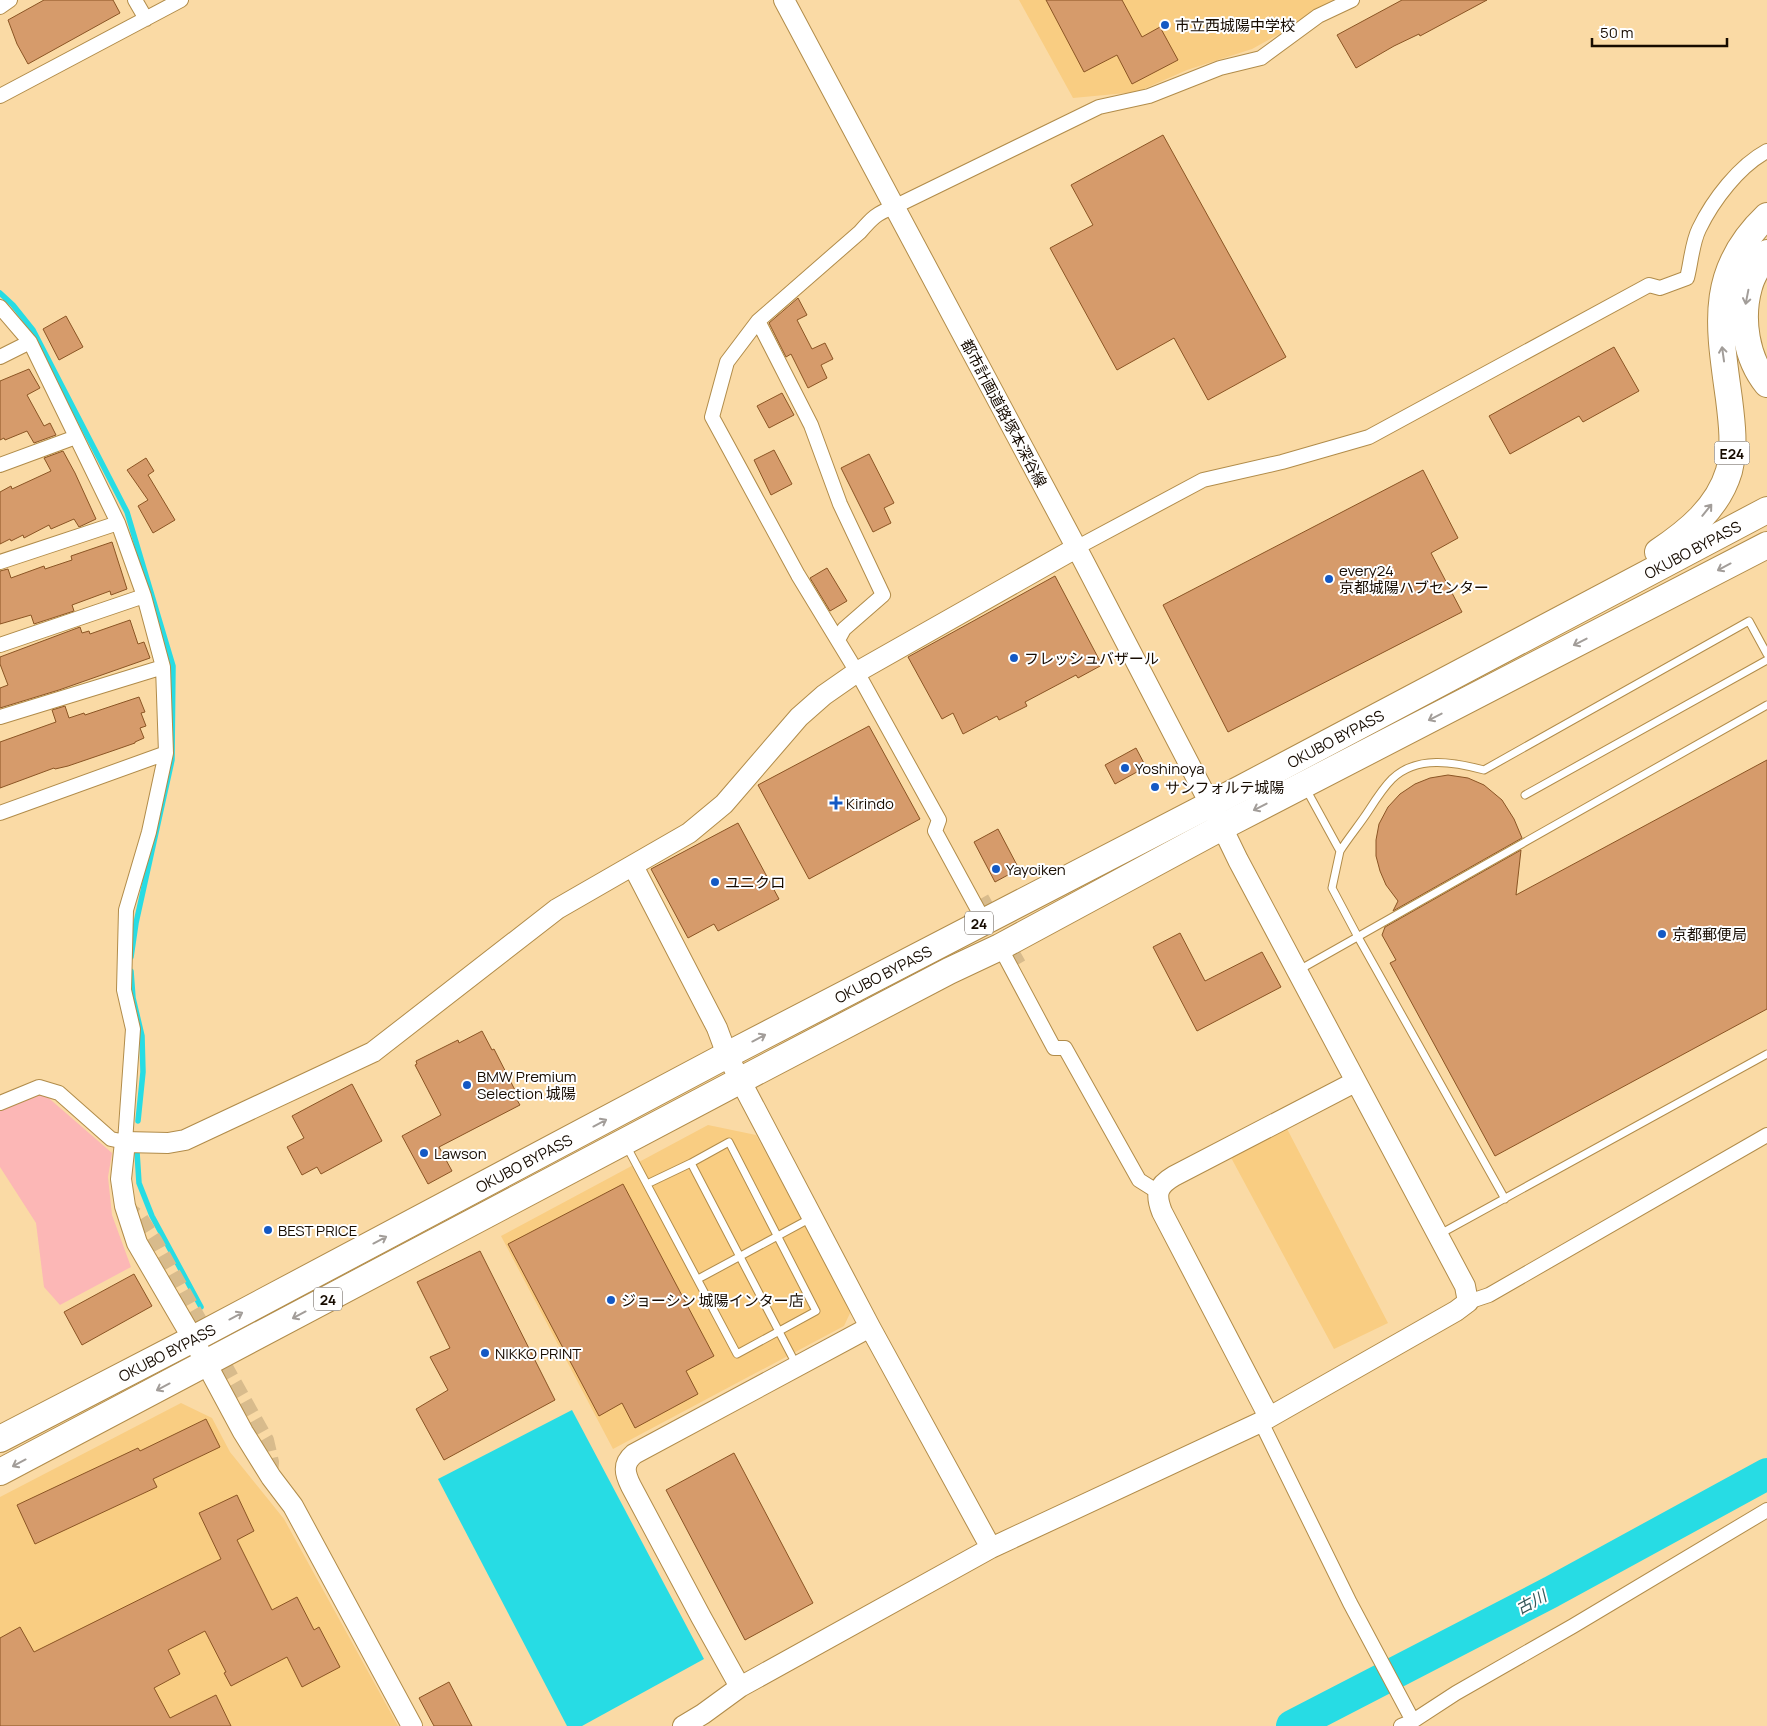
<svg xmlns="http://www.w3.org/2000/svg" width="1767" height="1726" font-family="Manrope,'Noto Sans JP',sans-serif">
	<rect width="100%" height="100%" fill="#fadaa5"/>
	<!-- built -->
	<path fill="#f9cd82" d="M 1019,0 L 1341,0 L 1252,49 L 1187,70 L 1137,92 L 1073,98 Z
		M 1284,1123 L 1388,1323 L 1334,1349 L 1228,1152 Z
		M 708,1125 L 756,1135 L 851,1311 L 844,1326 L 613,1449 L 501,1236 Z
		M 181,1403 L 212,1418 L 230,1452 L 284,1519 L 398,1726 L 0,1726 L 0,1497 Z"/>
	<!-- green -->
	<path fill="#fcb7b6" d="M 44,1094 L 112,1153 L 108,1177 L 112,1215 L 131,1267 L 60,1305 L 44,1287 L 36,1223 L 0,1167 L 0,1109 L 26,1096 Z"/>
	<!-- water -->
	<path fill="#27dce4" d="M 572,1410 L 704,1659 L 582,1726 L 567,1726 L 438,1479 Z"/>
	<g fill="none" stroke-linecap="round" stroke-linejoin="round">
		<!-- stream -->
		<path stroke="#27dce4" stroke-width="5.5" d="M 0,293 L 13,305 L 33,330 L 127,512 L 173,666 L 172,760 L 136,923 L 131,957
			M 131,971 L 133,998 L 142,1036 L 143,1072 L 138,1121
			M 137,1152 L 139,1183 L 152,1216 L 201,1307"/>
		<!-- river -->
		<path stroke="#27dce4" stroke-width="32" d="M 1292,1726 L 1551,1592 L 1767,1474"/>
	</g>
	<!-- building -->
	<path fill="#d69b6b" stroke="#8b5524" d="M 44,0 L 113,0 L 120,13 L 28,64 L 17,44 L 8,20 Z
		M 1046,0 L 1122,0 L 1142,37 L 1160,27 L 1178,60 L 1132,84 L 1117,55 L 1084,72 Z
		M 1402,0 L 1487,0 L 1420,36 L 1419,34 L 1394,46 L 1356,68 L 1337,35 Z
		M 1163,135 L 1286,357 L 1208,400 L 1174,338 L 1117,370 L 1050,248 L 1093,225 L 1071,185 Z
		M 798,298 L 807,315 L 797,320 L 812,349 L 825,343 L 833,359 L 821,365 L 827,378 L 808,388 L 791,354 L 786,357 L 769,323 Z
		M 66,316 L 83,347 L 59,360 L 43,329 Z
		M 1614,347 L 1639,391 L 1583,422 L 1579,416 L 1510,454 L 1489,416 Z
		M 29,369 L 40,388 L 27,395 L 44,426 L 50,423 L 56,435 L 34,443 L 27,431 L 5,440 L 4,438 L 0,440 L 0,381 Z
		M 782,393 L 794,415 L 769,428 L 757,406 Z
		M 774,450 L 792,484 L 771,495 L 754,460 Z
		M 63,451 L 75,473 L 96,519 L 79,527 L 74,519 L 51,529 L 49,525 L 24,538 L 23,535 L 11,541 L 10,539 L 0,544 L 0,492 L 11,486 L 12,489 L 51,471 L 44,458 Z
		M 869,454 L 894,503 L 884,508 L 891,523 L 873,532 L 841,468 Z
		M 146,458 L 154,471 L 148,475 L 175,520 L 153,533 L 138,506 L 148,500 L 127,470 Z
		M 1423,470 L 1458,538 L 1431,553 L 1462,612 L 1228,732 L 1163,605 Z
		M 112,542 L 127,589 L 111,595 L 110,591 L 72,605 L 74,611 L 34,624 L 31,615 L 0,624 L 0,571 L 8,569 L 11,578 L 44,566 L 45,569 L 72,560 L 71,556 Z
		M 827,568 L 847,601 L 830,611 L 810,578 Z
		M 1055,576 L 1102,665 L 1078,678 L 1076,675 L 1025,702 L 1027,706 L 999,720 L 997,716 L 963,734 L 953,713 L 942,719 L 908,657 Z
		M 130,620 L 138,644 L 144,642 L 150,658 L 59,690 L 0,708 L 0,688 L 8,685 L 0,664 L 0,657 L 80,627 L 82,633 L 89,631 L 90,634 Z
		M 139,697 L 145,712 L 141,713 L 146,726 L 140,728 L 144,738 L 135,742 L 135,743 L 112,751 L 68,766 L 55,769 L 54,768 L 0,788 L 0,742 L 56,722 L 52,710 L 65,706 L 69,718 L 84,713 L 85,715 Z
		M 869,726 L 920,819 L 809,879 L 758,785 Z
		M 1136,748 L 1146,767 L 1115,784 L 1105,765 Z
		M 1767,760 L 1767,1009 L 1495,1156 L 1390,963 L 1396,960 L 1382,935 L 1385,927 L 1521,850 L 1516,895 Z
		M 1448,775 L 1468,778 L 1484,785 L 1502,800 L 1514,819 L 1522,838 L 1393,911 L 1398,901 L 1386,885 L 1380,871 L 1376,856 L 1376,840 L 1379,824 L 1388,807 L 1400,794 L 1415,784 L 1430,778 Z
		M 738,823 L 779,899 L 718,931 L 714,924 L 688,938 L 651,869 Z
		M 998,829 L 1019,869 L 995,882 L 974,842 Z
		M 1180,933 L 1205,981 L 1262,952 L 1281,987 L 1197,1031 L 1153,947 Z
		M 482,1031 L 492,1050 L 494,1049 L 517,1094 L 514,1095 L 520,1105 L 439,1147 L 452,1171 L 428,1184 L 402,1136 L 441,1115 L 415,1065 L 417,1064 L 416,1061 L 458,1040 L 459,1043 Z
		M 352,1084 L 382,1141 L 321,1174 L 317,1167 L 302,1175 L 287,1147 L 304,1138 L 292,1116 Z
		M 623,1184 L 714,1356 L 686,1371 L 698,1394 L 635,1428 L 622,1403 L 599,1416 L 508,1244 Z
		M 480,1251 L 555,1400 L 444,1460 L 416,1409 L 448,1390 L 430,1357 L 450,1348 L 417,1282 Z
		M 134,1274 L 152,1306 L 82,1345 L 64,1312 Z
		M 206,1419 L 220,1447 L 153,1479 L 157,1487 L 35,1544 L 17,1505 L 138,1448 L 140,1451 Z
		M 734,1453 L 813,1603 L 745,1640 L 666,1490 Z
		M 237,1495 L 254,1531 L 237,1540 L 272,1610 L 297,1597 L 314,1630 L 319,1627 L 340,1667 L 302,1687 L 287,1657 L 231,1686 L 224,1673 L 226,1672 L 205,1631 L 168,1650 L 180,1674 L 154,1688 L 170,1718 L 216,1695 L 231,1726 L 0,1726 L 0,1638 L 20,1627 L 34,1652 L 221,1559 L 199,1513 Z
		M 449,1682 L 472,1726 L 434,1726 L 419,1698 Z"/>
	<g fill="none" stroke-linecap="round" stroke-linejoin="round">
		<!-- street-tunnel -->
		<path stroke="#d8bb8c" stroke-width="14" stroke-dasharray="14 7" stroke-linecap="butt" d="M 982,898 L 1019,964
			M 125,1206 L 141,1218 L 155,1240 L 267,1440 L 272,1462 L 271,1476"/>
		<!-- lane casing -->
		<g stroke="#b18c4a" stroke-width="9">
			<path id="lane" d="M 1306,789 L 1340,851 L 1332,888 L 1358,937 L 1505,1199
				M 1525,795 L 1767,660
				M 1340,851 C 1349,837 1360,824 1369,810 C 1376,799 1383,788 1392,779 C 1417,755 1454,762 1484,770 L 1749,621 L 1767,654
				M 1299,970 L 1767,705
				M 627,1147 L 737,1354 L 816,1311 L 729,1142 L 691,1163
				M 647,1184 L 691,1163 L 797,1366
				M 1440,1234 L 1767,1054
				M 698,1279 L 811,1218"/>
		</g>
		<!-- street casing -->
		<g stroke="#b18c4a" stroke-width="16">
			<path id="street" d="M 135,0 L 146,19
				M 0,7 L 10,0
				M 0,96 L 181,0
				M 0,307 L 30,342 L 118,523 L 144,596 L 163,667 L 166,753 L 149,832 L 126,910 L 124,990 L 133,1029 L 125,1142 L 111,1139 L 59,1093 L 39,1087 L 0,1103
				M 758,321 L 811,425 L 840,504 L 883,595 L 844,629 L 838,640
				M 0,357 L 30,342
				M 0,465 L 76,437
				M 1076,548 L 1203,480 L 1282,462 L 1369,437 L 1649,285 L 1660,288 L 1687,278 C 1691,263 1692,243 1699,229 C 1713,200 1739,166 1767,151
				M 0,562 L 118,523
				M 0,645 L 144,596
				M 0,717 L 163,667
				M 0,813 L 166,753
				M 984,921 L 935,831 L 939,820 L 857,672 L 798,575 L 712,417 L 727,362 L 758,321 L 860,232 C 872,218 877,213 894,207 L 1099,107 L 1149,96 L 1220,68 L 1261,58 L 1318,16 L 1352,0
				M 1000,947 L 1054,1048 L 1065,1048 L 1139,1180 L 1158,1192
				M 1468,1302 L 1489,1295 L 1767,1135
				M 1261,1422 L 1350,1603 L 1413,1721
				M 1401,1726 L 1413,1721 L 1456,1693 L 1573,1626 L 1767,1510"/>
		</g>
		<!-- secondary casing -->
		<g stroke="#b18c4a" stroke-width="22">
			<path id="secondary" d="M 633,866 L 717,1028 L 727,1055 L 870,1327 L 991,1548
				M 1269,1417 L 1162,1212 C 1155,1194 1157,1186 1174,1176 L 1355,1082
				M 740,1687 L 701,1617 L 631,1486 C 625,1474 622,1464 634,1454 L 870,1327
				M 412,1726 L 293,1506 L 271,1477 L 243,1432 L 193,1339 L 137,1243 L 125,1206 L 121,1179 L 125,1142 L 168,1143 L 185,1140 L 373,1052 L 557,909 L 689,833 L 724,804 L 799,717 L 824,695 L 857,672 L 1076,548
				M 683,1726 L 703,1714 L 740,1687 L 991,1548 L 1261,1422 L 1456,1311 L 1468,1302 L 1465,1286 L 1238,860 L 1222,827 L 1083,560 L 784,0"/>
		</g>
		<!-- highway casing -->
		<g stroke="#b18c4a" stroke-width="28">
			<g id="highway">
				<path d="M 1767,253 C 1760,263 1752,275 1749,287 C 1740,319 1746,358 1767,384"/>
				<path d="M 1658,552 C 1688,532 1718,508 1729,471 C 1735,447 1732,423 1729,399 C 1719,326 1708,272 1767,216"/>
				<path id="s1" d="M 0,1439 L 193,1339 L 727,1055 L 1242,788 L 1767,510"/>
				<path d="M 0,1472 L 741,1080 L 949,971 L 1000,947 L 1222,827 L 1767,545"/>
			</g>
		</g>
		<!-- lane -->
		<use href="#lane" stroke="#fff" stroke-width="7"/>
		<!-- street -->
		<use href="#street" stroke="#fff" stroke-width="14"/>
		<!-- secondary -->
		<use href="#secondary" stroke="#fff" stroke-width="20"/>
		<!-- highway -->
		<use href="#highway" stroke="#fff" stroke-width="26"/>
	</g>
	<!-- one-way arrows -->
	<defs><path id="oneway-shaft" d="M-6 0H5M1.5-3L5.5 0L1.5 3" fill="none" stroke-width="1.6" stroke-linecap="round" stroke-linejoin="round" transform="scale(1.25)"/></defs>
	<g stroke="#a29d99">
		<use href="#oneway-shaft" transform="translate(1747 297) rotate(101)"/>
		<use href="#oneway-shaft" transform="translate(1723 354) rotate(-98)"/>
		<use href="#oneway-shaft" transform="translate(1707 510) rotate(-51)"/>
		<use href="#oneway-shaft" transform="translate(1724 567) rotate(152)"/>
		<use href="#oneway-shaft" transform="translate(1580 642) rotate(153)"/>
		<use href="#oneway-shaft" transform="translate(1435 717) rotate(153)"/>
		<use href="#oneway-shaft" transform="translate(1260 807) rotate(153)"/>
		<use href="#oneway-shaft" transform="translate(759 1038) rotate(-28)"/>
		<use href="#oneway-shaft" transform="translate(600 1123) rotate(-28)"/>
		<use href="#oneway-shaft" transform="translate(380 1240) rotate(-28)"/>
		<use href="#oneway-shaft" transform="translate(299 1315) rotate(152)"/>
		<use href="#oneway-shaft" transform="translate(236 1316) rotate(-28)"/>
		<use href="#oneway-shaft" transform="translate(163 1387) rotate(152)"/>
		<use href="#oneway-shaft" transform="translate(19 1463) rotate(152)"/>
	</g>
	<!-- markers -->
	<g fill="#1459c4" stroke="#fff" stroke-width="2">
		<circle cx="1165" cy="25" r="5"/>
		<circle cx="1329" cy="579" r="5"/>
		<circle cx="1014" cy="658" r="5"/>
		<circle cx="1125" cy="768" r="5"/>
		<circle cx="1155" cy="787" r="5"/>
		<path d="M833.5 795.5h5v5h5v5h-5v5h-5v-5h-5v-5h5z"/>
		<circle cx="996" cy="869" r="5"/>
		<circle cx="715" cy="882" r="5"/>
		<circle cx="1662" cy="934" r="5"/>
		<circle cx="467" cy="1085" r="5"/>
		<circle cx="424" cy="1153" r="5"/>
		<circle cx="268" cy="1230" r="5"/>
		<circle cx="611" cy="1300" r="5"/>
		<circle cx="485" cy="1353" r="5"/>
	</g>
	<g text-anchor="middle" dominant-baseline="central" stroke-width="4" stroke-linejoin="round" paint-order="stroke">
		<!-- shield labels -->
		<g fill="#fff" stroke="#5c544c" stroke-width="1">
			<rect x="1714.5" y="441.5" width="35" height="23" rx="4"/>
			<rect x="965" y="911.5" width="28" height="23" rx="4"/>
			<rect x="314" y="1287.5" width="28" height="23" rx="4"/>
		</g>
		<g font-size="14" font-weight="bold" fill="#160b00">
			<text x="1732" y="453">E24</text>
			<text x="979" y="923">24</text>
			<text x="328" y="1299">24</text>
		</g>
		<!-- poi labels -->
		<g font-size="15" fill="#160b00" stroke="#fff" text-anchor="start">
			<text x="1175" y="25">市立西城陽中学校</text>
			<text x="1339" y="570">every24<tspan x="1339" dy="17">京都城陽ハブセンター</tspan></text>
			<text x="1024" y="658">フレッシュバザール</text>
			<text x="1135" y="768">Yoshinoya</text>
			<text x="1165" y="787">サンフォルテ城陽</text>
			<text x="846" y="803">Kirindo</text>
			<text x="1006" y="869">Yayoiken</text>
			<text x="725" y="882">ユニクロ</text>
			<text x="1672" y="934">京都郵便局</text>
			<text x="477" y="1076">BMW Premium<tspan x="477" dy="17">Selection 城陽</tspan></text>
			<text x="434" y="1153">Lawson</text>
			<text x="278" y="1230">BEST PRICE</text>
			<text x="621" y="1300">ジョーシン 城陽インター店</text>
			<text x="495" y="1353">NIKKO PRINT</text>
		</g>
		<!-- street labels -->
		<g font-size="15" fill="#160b00" stroke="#fff">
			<text transform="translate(1004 413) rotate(62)">都市計画道路塚本深谷線</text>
			<text stroke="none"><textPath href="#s1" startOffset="1912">OKUBO BYPASS</textPath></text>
			<text stroke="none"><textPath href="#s1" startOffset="1508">OKUBO BYPASS</textPath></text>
			<text stroke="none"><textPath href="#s1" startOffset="998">OKUBO BYPASS</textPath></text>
			<text stroke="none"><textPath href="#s1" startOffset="592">OKUBO BYPASS</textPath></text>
			<text stroke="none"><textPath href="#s1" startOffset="188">OKUBO BYPASS</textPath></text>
		</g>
		<!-- water labels -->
		<g font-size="16" font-style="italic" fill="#36585a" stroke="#fff">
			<text transform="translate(1531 1602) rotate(-28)">古川</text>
		</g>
	</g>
	<!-- scale -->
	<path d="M1592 38v8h135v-8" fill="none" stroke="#160b00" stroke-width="2.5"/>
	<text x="1600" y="38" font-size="15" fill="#160b00" stroke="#ffffff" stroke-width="4" paint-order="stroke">50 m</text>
</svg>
